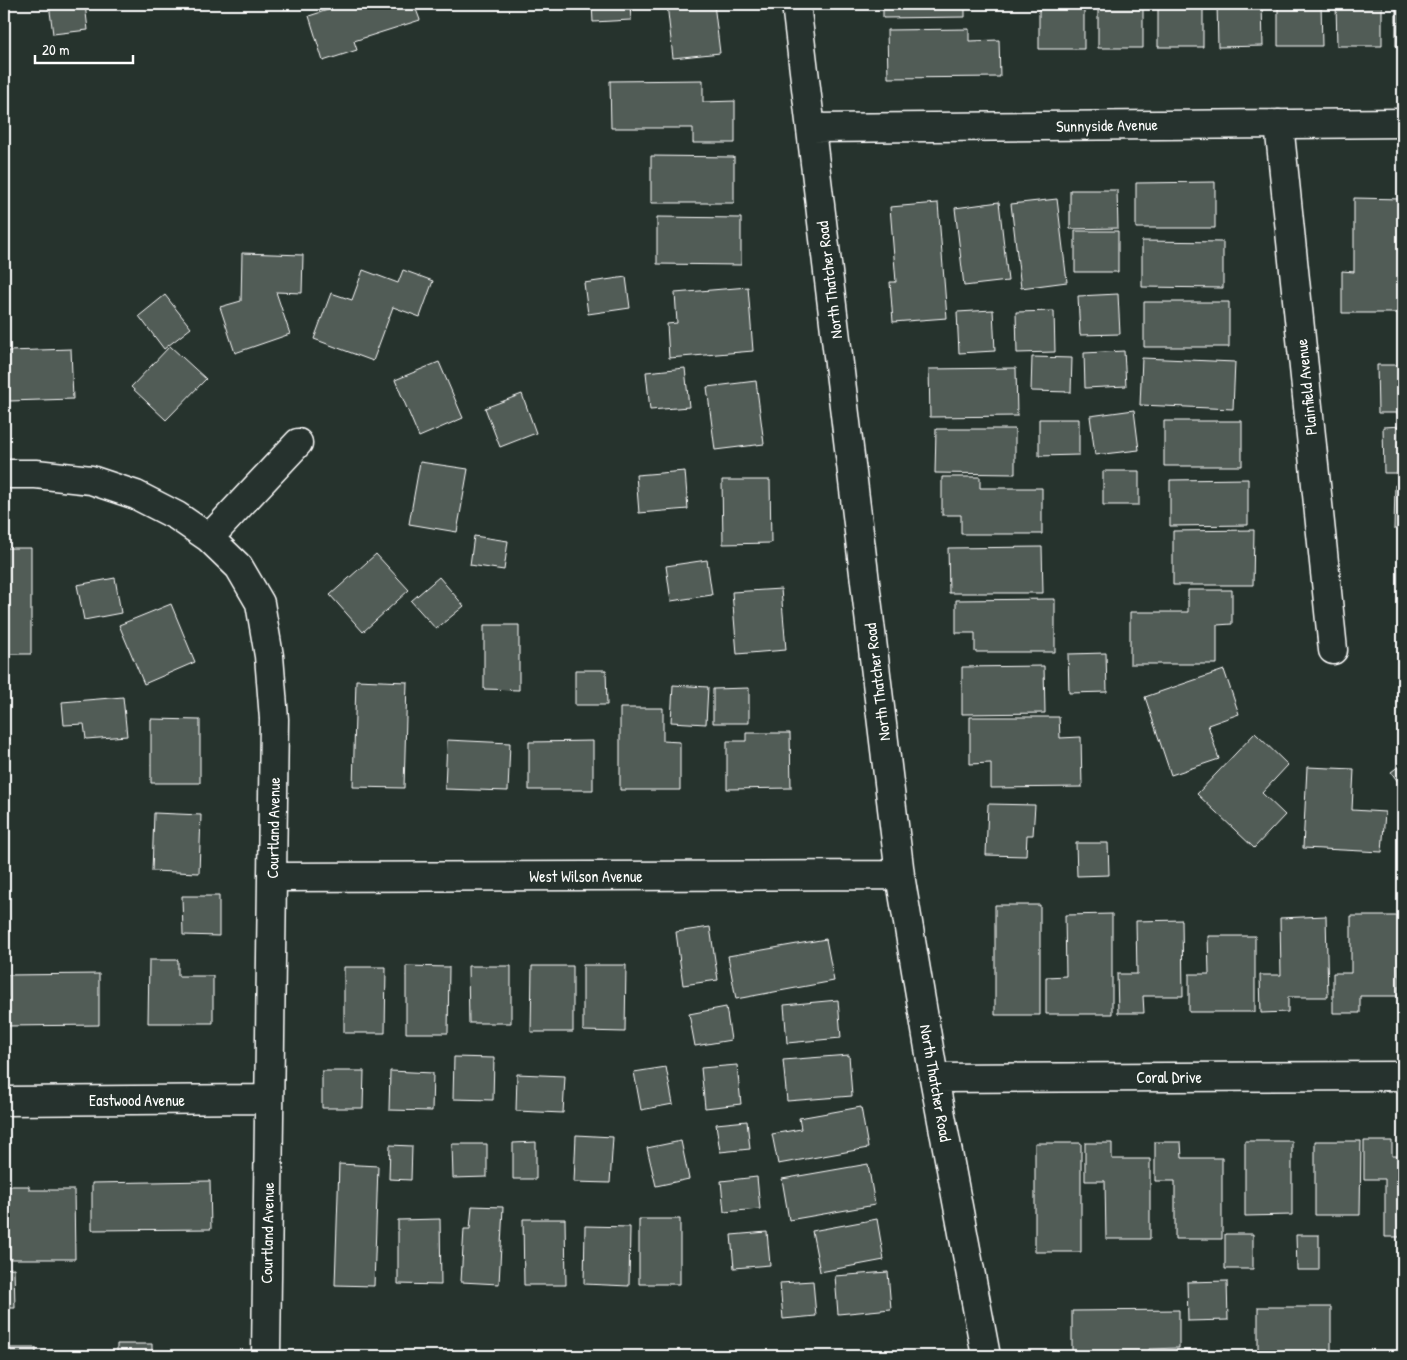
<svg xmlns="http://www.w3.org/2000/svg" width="1407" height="1360" font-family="'Patrick Hand',sans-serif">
	<rect width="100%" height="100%" fill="#26332d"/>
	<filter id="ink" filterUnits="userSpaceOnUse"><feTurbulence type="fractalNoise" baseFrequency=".02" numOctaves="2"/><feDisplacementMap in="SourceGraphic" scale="10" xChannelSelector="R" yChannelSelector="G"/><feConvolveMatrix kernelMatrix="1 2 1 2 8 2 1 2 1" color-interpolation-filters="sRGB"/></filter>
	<g filter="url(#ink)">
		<!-- building -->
		<path fill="#515c57" stroke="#fff" d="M 49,4 L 85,4 L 88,30 L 53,34 Z
			M 342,4 L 414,4 L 420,20 L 354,41 L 357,50 L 323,61 L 309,16 L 343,5 Z
			M 592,4 L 630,4 L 631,20 L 593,22 Z
			M 667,4 L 714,4 L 720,53 L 673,58 Z
			M 883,4 L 965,4 L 965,17 L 883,18 Z
			M 1039,4 L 1084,4 L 1084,49 L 1039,49 Z
			M 1098,4 L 1143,4 L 1143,48 L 1098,48 Z
			M 1158,4 L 1203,4 L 1203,47 L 1158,47 Z
			M 1217,4 L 1262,4 L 1263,46 L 1218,47 Z
			M 1278,4 L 1321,4 L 1322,46 L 1278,46 Z
			M 1336,4 L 1382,4 L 1382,46 L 1337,46 Z
			M 1396,4 L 1403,4 L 1403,45 L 1396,46 Z
			M 969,29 L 969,41 L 999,40 L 1000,77 L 888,78 L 887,30 Z
			M 703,80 L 703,102 L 735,101 L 735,143 L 693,143 L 693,128 L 611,128 L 610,81 Z
			M 651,156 L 734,157 L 734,203 L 651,203 Z
			M 1215,182 L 1215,228 L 1136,228 L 1136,183 Z
			M 1070,190 L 1117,190 L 1118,228 L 1070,229 Z
			M 1354,198 L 1402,199 L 1402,313 L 1342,313 L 1342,271 L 1354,272 Z
			M 1057,199 L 1067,282 L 1021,288 L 1011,204 Z
			M 999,202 L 1008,281 L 964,286 L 955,208 Z
			M 938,203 L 947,318 L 893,322 L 890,282 L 896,282 L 890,207 Z
			M 657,217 L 741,218 L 741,265 L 657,264 Z
			M 1075,231 L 1118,231 L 1118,272 L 1075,272 Z
			M 1142,241 L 1223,242 L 1223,288 L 1142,287 Z
			M 242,253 L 303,255 L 302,293 L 276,292 L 290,334 L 235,353 L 220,307 L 241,301 Z
			M 363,270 L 398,283 L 403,270 L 433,281 L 420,317 L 393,307 L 373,361 L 314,339 L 331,293 L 352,300 Z
			M 626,277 L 630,308 L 588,314 L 584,283 Z
			M 748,287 L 753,351 L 669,358 L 667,324 L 677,323 L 675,293 Z
			M 1118,294 L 1120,334 L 1080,335 L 1078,296 Z
			M 165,295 L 191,328 L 164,349 L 139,316 Z
			M 1144,302 L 1229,302 L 1229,347 L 1144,347 Z
			M 993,310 L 995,351 L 959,353 L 957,312 Z
			M 1054,311 L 1055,352 L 1017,353 L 1016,312 Z
			M 170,346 L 206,379 L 166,420 L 131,387 Z
			M 71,349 L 73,399 L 9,401 L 8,351 Z
			M 1124,351 L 1126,386 L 1085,388 L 1084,353 Z
			M 1032,357 L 1072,358 L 1071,392 L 1031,391 Z
			M 1142,358 L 1235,362 L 1233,409 L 1140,405 Z
			M 439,362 L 463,418 L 419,437 L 395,380 Z
			M 1377,365 L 1403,365 L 1403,413 L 1378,413 Z
			M 685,368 L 689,407 L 650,410 L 646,372 Z
			M 1016,368 L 1017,416 L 930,417 L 929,369 Z
			M 756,381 L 764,444 L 715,450 L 707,387 Z
			M 522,394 L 536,433 L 500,447 L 485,408 Z
			M 1134,410 L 1139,450 L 1095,455 L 1090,416 Z
			M 1039,419 L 1079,419 L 1079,455 L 1039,456 Z
			M 1164,421 L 1242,421 L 1242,466 L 1164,466 Z
			M 1403,426 L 1403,473 L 1384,473 L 1383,427 Z
			M 936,429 L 1015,429 L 1015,474 L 935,473 Z
			M 420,462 L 468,469 L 457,532 L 409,524 Z
			M 685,471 L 688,509 L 639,513 L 636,475 Z
			M 1103,471 L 1139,471 L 1139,505 L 1103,505 Z
			M 942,477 L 980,477 L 980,488 L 1042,488 L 1042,534 L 961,534 L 961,515 L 942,515 Z
			M 1248,479 L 1248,525 L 1170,526 L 1170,480 Z
			M 722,480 L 770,480 L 771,543 L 723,544 Z
			M 1395,485 L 1403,485 L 1403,529 L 1394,529 Z
			M 1254,530 L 1253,585 L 1173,585 L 1173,531 Z
			M 474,536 L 508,541 L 504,570 L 470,565 Z
			M 1400,545 L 1403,545 L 1403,592 L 1400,592 Z
			M 1042,547 L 1043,593 L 949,593 L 948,548 Z
			M 4,548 L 31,548 L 31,654 L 4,654 Z
			M 376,554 L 409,590 L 363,632 L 330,595 Z
			M 707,560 L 712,595 L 671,601 L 666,566 Z
			M 439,577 L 464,606 L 436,629 L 411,601 Z
			M 115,578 L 121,613 L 84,620 L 77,585 Z
			M 781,589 L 786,650 L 737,654 L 732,592 Z
			M 1188,590 L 1232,590 L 1232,624 L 1217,625 L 1217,664 L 1130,664 L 1130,612 L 1188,612 Z
			M 1055,599 L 1055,652 L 975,652 L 975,633 L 956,633 L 956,600 Z
			M 171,604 L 195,662 L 144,684 L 119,625 Z
			M 484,625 L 519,625 L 519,690 L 484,689 Z
			M 1106,653 L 1107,692 L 1069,693 L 1068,654 Z
			M 1044,666 L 1045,713 L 962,714 L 962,667 Z
			M 575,670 L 606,670 L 607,705 L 575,705 Z
			M 1224,670 L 1239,714 L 1208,725 L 1219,759 L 1171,775 L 1145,697 Z
			M 356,680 L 407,682 L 404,788 L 353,787 Z
			M 673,685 L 708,687 L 706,724 L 671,722 Z
			M 749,688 L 749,723 L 713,723 L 713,689 Z
			M 123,697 L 127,736 L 86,739 L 84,724 L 64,725 L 62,702 Z
			M 620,708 L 663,708 L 663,741 L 680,742 L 680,790 L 620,790 Z
			M 970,717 L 1059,717 L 1060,738 L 1081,737 L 1082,787 L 991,788 L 991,763 L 970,764 Z
			M 151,719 L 200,720 L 200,783 L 151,783 Z
			M 4,731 L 10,740 L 4,744 Z
			M 746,733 L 790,733 L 791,788 L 727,789 L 727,741 L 746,741 Z
			M 1255,733 L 1288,765 L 1262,793 L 1285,815 L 1254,848 L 1197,794 Z
			M 447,740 L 510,743 L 508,791 L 445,789 Z
			M 593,741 L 593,790 L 529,790 L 529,742 Z
			M 1403,763 L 1403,789 L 1391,772 Z
			M 1307,767 L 1354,769 L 1352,810 L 1385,812 L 1382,852 L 1303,848 Z
			M 988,804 L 1035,805 L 1033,835 L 1027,835 L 1026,856 L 986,855 Z
			M 154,813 L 201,815 L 199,873 L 152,871 Z
			M 1076,843 L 1108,843 L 1109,875 L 1077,876 Z
			M 182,896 L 219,896 L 219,936 L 183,935 Z
			M 995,905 L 1040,905 L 1040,1015 L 995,1015 Z
			M 1112,914 L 1112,1014 L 1046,1014 L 1046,977 L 1066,976 L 1065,915 Z
			M 1326,916 L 1328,997 L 1288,997 L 1288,1012 L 1261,1013 L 1260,975 L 1281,975 L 1280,918 Z
			M 1351,916 L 1399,916 L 1399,996 L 1360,996 L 1360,1013 L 1333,1013 L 1333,973 L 1351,973 Z
			M 1182,920 L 1183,996 L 1143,996 L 1144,1013 L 1118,1013 L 1117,974 L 1137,974 L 1136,921 Z
			M 710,927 L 718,980 L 683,985 L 676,932 Z
			M 1208,936 L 1255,936 L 1255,1012 L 1189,1012 L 1189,974 L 1209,974 Z
			M 826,939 L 834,981 L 736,999 L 728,956 Z
			M 149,960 L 178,960 L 178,976 L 213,976 L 213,1023 L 148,1023 Z
			M 583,965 L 626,965 L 625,1032 L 583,1031 Z
			M 406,966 L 449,967 L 448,1033 L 406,1033 Z
			M 468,966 L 511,966 L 511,1023 L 469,1023 Z
			M 532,966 L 573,966 L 573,1032 L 531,1032 Z
			M 344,967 L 386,967 L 385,1033 L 344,1033 Z
			M 99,974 L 99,1025 L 7,1026 L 7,975 Z
			M 838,1000 L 841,1038 L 787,1043 L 784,1005 Z
			M 726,1007 L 731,1040 L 695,1046 L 689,1014 Z
			M 849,1055 L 852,1096 L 787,1101 L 783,1060 Z
			M 454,1057 L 494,1058 L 493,1100 L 453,1099 Z
			M 737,1065 L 741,1104 L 705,1108 L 701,1068 Z
			M 666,1067 L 673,1104 L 641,1110 L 634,1072 Z
			M 322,1071 L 364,1071 L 363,1108 L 322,1108 Z
			M 390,1071 L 433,1073 L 432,1111 L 389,1110 Z
			M 517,1074 L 565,1076 L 563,1113 L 516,1111 Z
			M 861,1107 L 868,1148 L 778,1164 L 772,1134 L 801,1129 L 799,1118 Z
			M 747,1121 L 750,1149 L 720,1152 L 716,1124 Z
			M 576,1135 L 613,1137 L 610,1183 L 574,1182 Z
			M 681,1141 L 689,1179 L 656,1186 L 647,1148 Z
			M 1245,1141 L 1292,1141 L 1292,1215 L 1245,1216 Z
			M 1315,1141 L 1361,1141 L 1360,1215 L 1315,1215 Z
			M 1364,1141 L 1392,1141 L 1392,1156 L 1403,1156 L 1403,1237 L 1385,1237 L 1385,1179 L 1364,1179 Z
			M 536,1142 L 536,1179 L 513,1179 L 513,1143 Z
			M 1155,1142 L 1181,1142 L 1182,1158 L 1222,1158 L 1222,1239 L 1175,1239 L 1175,1181 L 1155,1181 Z
			M 1035,1143 L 1081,1143 L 1081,1252 L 1035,1252 Z
			M 1085,1143 L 1112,1143 L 1112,1159 L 1150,1159 L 1150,1239 L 1106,1239 L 1105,1181 L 1085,1181 Z
			M 452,1144 L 487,1144 L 487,1177 L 453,1178 Z
			M 390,1145 L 412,1146 L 411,1180 L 389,1179 Z
			M 339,1164 L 378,1166 L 374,1286 L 335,1285 Z
			M 868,1164 L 875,1205 L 789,1220 L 782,1179 Z
			M 757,1177 L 760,1209 L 724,1212 L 721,1181 Z
			M 210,1181 L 211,1229 L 92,1230 L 92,1183 Z
			M 4,1186 L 29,1186 L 29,1190 L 74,1190 L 75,1259 L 4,1259 Z
			M 472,1206 L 503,1207 L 499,1284 L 461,1282 L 464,1229 L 470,1229 Z
			M 440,1219 L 441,1285 L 398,1284 L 398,1220 Z
			M 523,1219 L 565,1219 L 566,1285 L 524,1285 Z
			M 639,1219 L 680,1219 L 680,1284 L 639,1284 Z
			M 877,1219 L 884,1260 L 820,1272 L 812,1231 Z
			M 585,1226 L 630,1227 L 629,1286 L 584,1284 Z
			M 767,1232 L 770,1265 L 734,1268 L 731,1235 Z
			M 1225,1234 L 1253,1234 L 1253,1269 L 1225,1269 Z
			M 1296,1235 L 1319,1235 L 1319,1270 L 1297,1270 Z
			M 14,1268 L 15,1308 L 4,1308 L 4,1269 Z
			M 888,1272 L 891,1309 L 838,1314 L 835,1276 Z
			M 813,1281 L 816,1316 L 783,1319 L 780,1283 Z
			M 1227,1281 L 1228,1320 L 1188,1321 L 1187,1282 Z
			M 1258,1307 L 1331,1307 L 1331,1351 L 1258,1351 Z
			M 1179,1310 L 1179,1348 L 1149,1349 L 1149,1353 L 1072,1354 L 1072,1311 Z
			M 117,1344 L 152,1344 L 152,1356 L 117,1356 Z
			M 4,1348 L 36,1348 L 36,1356 L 4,1356 Z"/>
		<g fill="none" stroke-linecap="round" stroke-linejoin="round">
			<!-- minor casing -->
			<g stroke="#fff" stroke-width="31">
				<path id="minor" d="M 796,4 L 900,875 L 934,1078 L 986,1356
					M 1279,124 L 1333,650
					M 811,128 L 1403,123
					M 4,474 L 36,474 L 91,480 L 136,495 L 177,516 L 209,538 L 239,567 L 260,603 L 269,656 L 274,719 L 266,1356
					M 209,538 L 298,443
					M 273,877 L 900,875
					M 934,1078 L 1403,1076
					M 4,1101 L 269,1099"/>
			</g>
			<!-- minor -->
			<use href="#minor" stroke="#26332d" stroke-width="28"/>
		</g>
	</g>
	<g text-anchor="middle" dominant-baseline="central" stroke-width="4" stroke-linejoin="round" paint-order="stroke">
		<!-- street labels -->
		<g font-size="16" fill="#fff" stroke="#26332d">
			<text transform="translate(1107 125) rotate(-1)">Sunnyside Avenue</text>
			<text transform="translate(829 280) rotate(-97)">North Thatcher Road</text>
			<text transform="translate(1306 387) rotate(-96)">Plainfield Avenue</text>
			<text transform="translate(877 682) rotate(-97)">North Thatcher Road</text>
			<text transform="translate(273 828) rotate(-89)">Courtland Avenue</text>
			<text x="586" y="876">West Wilson Avenue</text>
			<text x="1169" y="1077">Coral Drive</text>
			<text transform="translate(936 1083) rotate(80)">North Thatcher Road</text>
			<text x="137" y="1100">Eastwood Avenue</text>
			<text transform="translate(267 1233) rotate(-89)">Courtland Avenue</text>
		</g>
	</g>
	<!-- margin -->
	<rect width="1407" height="1360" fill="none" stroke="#26332d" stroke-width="20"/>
	<rect x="10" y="10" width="1387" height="1340" fill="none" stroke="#fff" stroke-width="2" filter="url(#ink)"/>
	<!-- scale -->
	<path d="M35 55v8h98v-8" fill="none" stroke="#ffffff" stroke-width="2.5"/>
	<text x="42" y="55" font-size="15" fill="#ffffff" stroke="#26332d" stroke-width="4" paint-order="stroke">20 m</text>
</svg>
